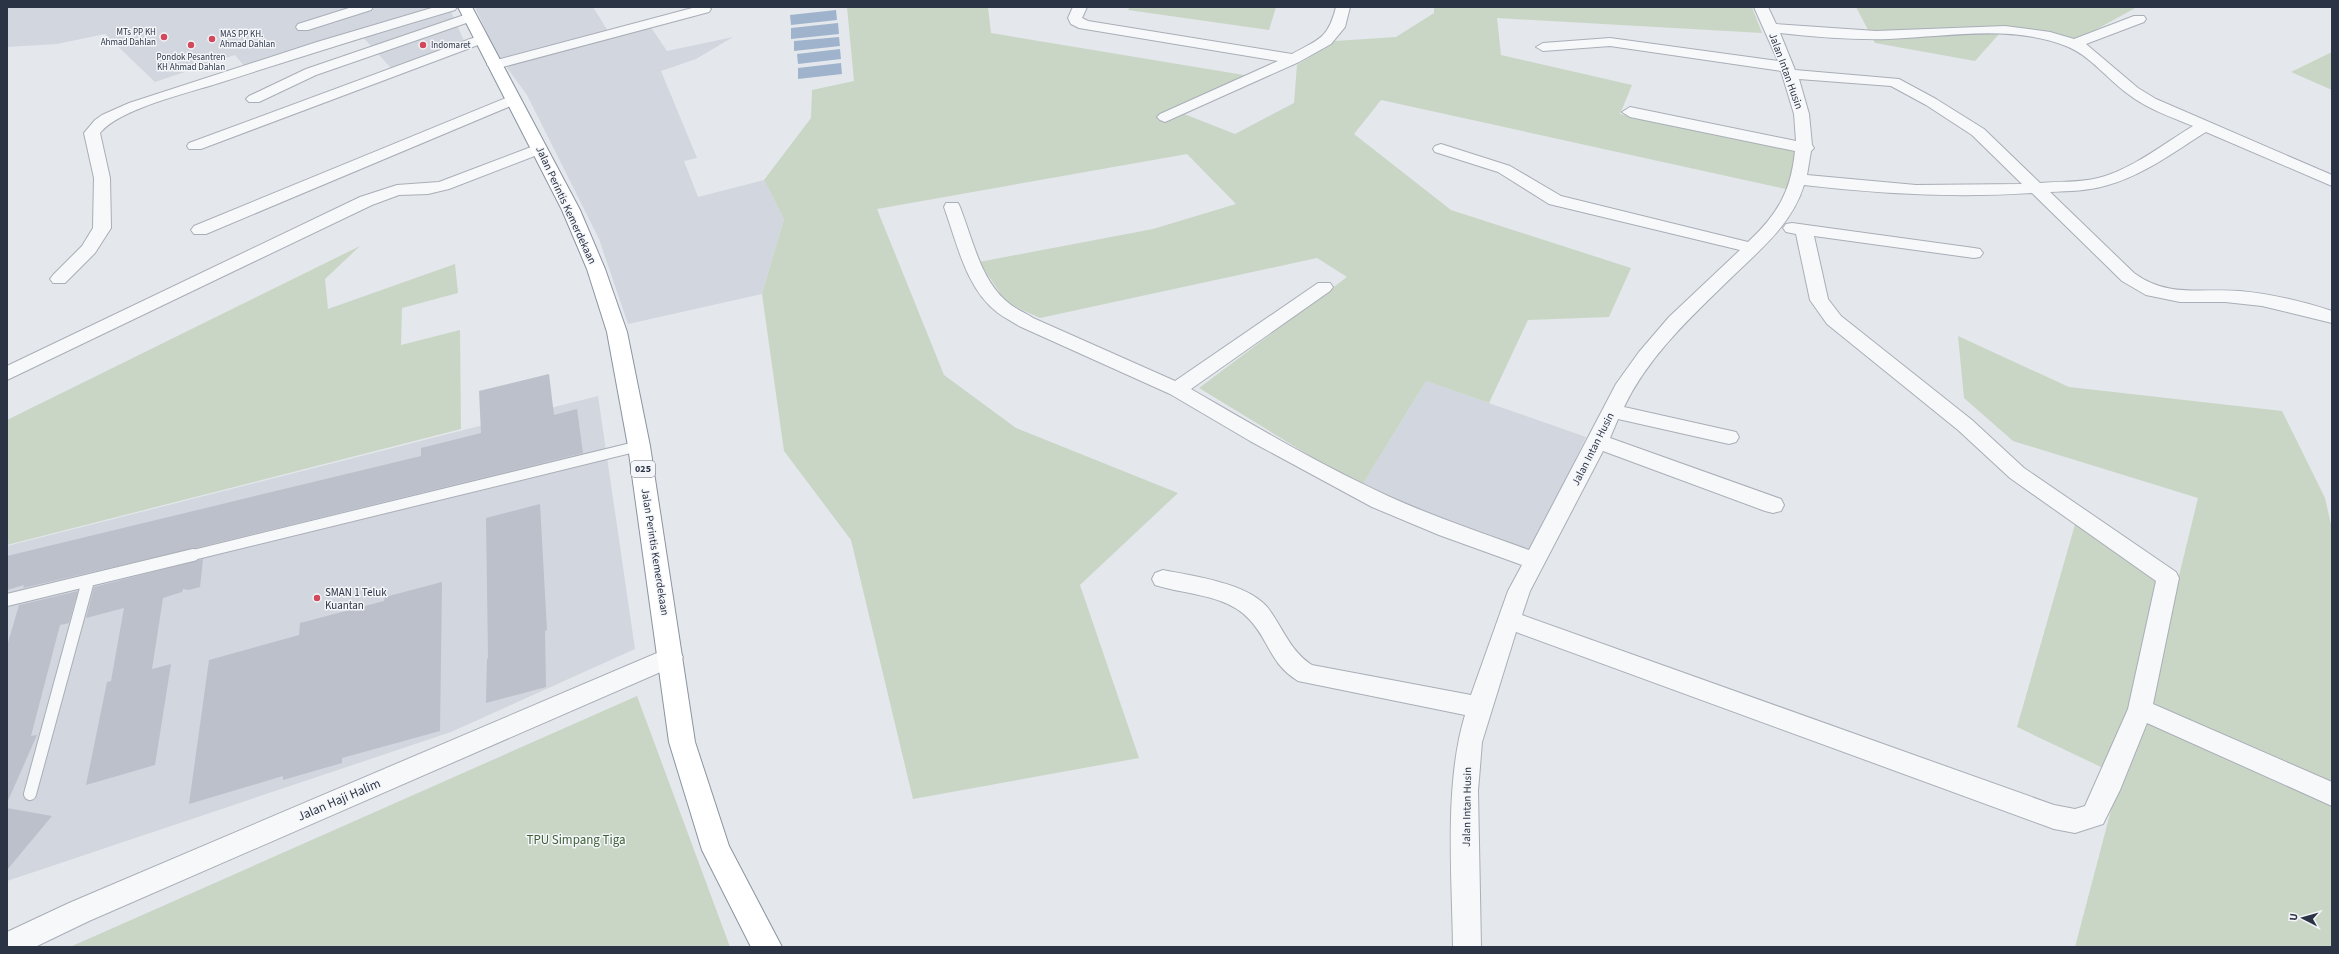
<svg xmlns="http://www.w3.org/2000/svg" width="2339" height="954" font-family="'Source Sans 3',sans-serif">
	<rect width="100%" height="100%" fill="#e4e7ec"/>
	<!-- built -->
	<path fill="#d2d6de" d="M 7,7 L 449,7 L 465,43 L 391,68 L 359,33 L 246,68 L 235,55 L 155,82 L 105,34 L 57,44 L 7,47 Z
		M 475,7 L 593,7 L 611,36 L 650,26 L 667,51 L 733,37 L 696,59 L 661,71 L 697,158 L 684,161 L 698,197 L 764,180 L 784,219 L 762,294 L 628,324 L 599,239 L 527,95 L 495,51 Z
		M 1426,381 L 1586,437 L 1532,552 L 1361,487 Z
		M 598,396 L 635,649 L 451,732 L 7,881 L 7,546 Z"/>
	<!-- green -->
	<path fill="#c9d6c5" d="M 847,7 L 988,7 L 991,33 L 1250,76 L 1174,110 L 1235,134 L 1294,103 L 1297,65 L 1335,41 L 1396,37 L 1434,13 L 1434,7 L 1752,7 L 1762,33 L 1497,18 L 1501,55 L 1632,85 L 1620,114 L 1798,151 L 1786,189 L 1381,100 L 1354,134 L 1451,210 L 1631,268 L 1609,317 L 1528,320 L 1489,403 L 1426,381 L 1361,487 L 1199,388 L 1347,277 L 1317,258 L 1040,318 L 1007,303 L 979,262 L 1153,229 L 1236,204 L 1187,154 L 877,209 L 944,375 L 1016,428 L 1178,493 L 1080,585 L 1139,758 L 913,799 L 851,540 L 784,451 L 762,294 L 784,219 L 764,180 L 811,118 L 812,90 L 854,81 Z
		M 1130,7 L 1276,7 L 1269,30 L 1128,10 Z
		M 1856,7 L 2137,7 L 2068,45 L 2046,37 L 2000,33 L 1975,61 L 1875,43 Z
		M 2332,52 L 2332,90 L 2291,72 Z
		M 360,246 L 325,279 L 328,309 L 455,264 L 458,293 L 402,308 L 401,345 L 460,330 L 461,429 L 7,545 L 7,420 Z
		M 1958,336 L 2069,387 L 2282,411 L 2325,498 L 2332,529 L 2332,947 L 2075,947 L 2120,776 L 2017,727 L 2078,514 L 2178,580 L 2198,498 L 2013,441 L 1964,398 Z
		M 637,696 L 730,947 L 70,947 Z"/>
	<!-- water -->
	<path fill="#9fb4cc" d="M 836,10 L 837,20 L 791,25 L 790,15 Z
		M 838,23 L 839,34 L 791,39 L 791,28 Z
		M 839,37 L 840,46 L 794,51 L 794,41 Z
		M 840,49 L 841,59 L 798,64 L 797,54 Z
		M 841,63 L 842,74 L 798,79 L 798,68 Z"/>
	<!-- building -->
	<path fill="#bbc0ca" d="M 549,374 L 554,415 L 577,409 L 583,453 L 196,548 L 23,588 L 24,585 L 7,590 L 7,556 L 421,456 L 421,448 L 481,433 L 479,391 Z
		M 540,504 L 547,630 L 545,631 L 546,687 L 486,703 L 487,659 L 488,658 L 486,518 Z
		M 203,559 L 200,587 L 189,590 L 183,589 L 182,592 L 163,598 L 152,669 L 171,664 L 155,765 L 86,785 L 107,682 L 111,681 L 124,608 L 86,618 L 94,587 Z
		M 442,582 L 440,731 L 342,758 L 342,763 L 283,780 L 283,776 L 189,804 L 209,660 L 299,635 L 300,623 L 384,601 L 385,597 Z
		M 78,591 L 69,623 L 60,625 L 31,736 L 37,735 L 7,803 L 7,646 L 19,605 Z
		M 7,808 L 52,816 L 7,870 Z"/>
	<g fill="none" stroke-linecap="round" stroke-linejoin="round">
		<!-- lane-far1 casing -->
		<g stroke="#a9aeb7" stroke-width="12">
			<path id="lane-far1" d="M 189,556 L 639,446"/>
		</g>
		<!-- lane casing -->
		<g stroke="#a9aeb7" stroke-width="14">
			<path id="lane" d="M 7,600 L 193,555
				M 30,794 L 88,581"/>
		</g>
		<!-- street casing -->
		<g stroke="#a9aeb7" stroke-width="2">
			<path id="street" d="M 352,7 L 373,7 L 371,10 L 308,30 L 298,30 L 296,27 L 298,24 Z
				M 435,7 L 457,7 L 455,10 C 376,33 297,58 219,83 C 188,93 119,109 100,133 L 110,178 L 111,228 L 95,253 L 65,283 L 53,283 L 50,279 L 53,275 L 82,246 L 93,228 L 94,178 L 84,133 L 95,120 L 102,115 L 129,103 L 317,42 Z
				M 696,7 L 709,7 L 711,9 L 709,12 L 499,68 L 494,69 L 487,65 L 489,62 Z
				M 1073,7 L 1087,7 L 1082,18 L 1088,21 L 1292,54 C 1319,39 1328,39 1336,7 L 1350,7 L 1345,27 L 1331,44 L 1299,62 L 1165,122 L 1160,120 L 1157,117 L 1160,114 L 1278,61 L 1079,28 L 1071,24 L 1068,18 Z
				M 1754,7 L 1768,7 L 1776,24 L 1876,31 L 2005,26 L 2050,32 L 2074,39 L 2134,16 L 2144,16 L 2146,19 L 2144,22 L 2086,44 L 2138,88 L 2156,99 L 2332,175 L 2332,186 L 2206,132 C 2175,151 2144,175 2108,185 C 2089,191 2069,191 2050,192 L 2134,273 C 2168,298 2201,288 2240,291 C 2271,294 2302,301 2332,311 L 2332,323 L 2262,306 L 2225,302 L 2180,302 L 2146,295 L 2122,281 L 2032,193 C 1956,198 1880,194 1804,185 C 1792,224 1761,249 1732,277 C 1692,316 1649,355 1624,407 L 1736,432 L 1739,437 L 1736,442 L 1729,444 L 1618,419 L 1610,438 L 1781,499 L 1784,505 L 1781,511 L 1773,513 L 1765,511 L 1603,451 L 1530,591 L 1522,615 L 2054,805 L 2075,809 L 2085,806 L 2128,709 L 2156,581 L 2010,478 L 1958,430 L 1827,324 L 1810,300 L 1796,234 L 1786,232 L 1783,228 L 1786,224 L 1792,223 L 1974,248 L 1980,249 L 1983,253 L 1980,257 L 1974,258 L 1814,236 L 1828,299 L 1841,316 L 1972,420 L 2024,468 L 2176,572 L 2179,578 L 2153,704 L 2332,782 L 2332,806 L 2147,723 L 2120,790 L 2103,824 L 2075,833 L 2054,829 L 1516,632 L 1482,742 L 1478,791 L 1481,947 L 1453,947 C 1452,874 1444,784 1465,715 L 1298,681 C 1269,663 1270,641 1249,619 C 1226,594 1186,595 1155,585 L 1152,579 L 1155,573 L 1163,570 C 1193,576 1248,583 1268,608 C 1283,628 1290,651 1312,665 L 1471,695 L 1508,591 L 1522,565 L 1439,535 L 1372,507 L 1250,441 L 1170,394 L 1019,326 C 1013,322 1005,318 998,313 C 966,289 957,243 944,207 L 946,203 L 958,203 L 960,207 C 973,240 981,283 1011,305 C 1018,310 1026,313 1033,318 L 1175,381 L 1318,283 L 1330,283 L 1333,287 L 1330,291 L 1191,389 C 1255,426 1320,465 1388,496 C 1434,517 1482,533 1529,550 L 1616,384 L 1639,352 L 1669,317 L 1740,250 L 1549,204 L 1498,172 L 1435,152 L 1433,149 L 1435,146 L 1441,144 L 1510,166 L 1561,196 L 1748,242 C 1778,214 1791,191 1795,151 L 1630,117 L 1622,112 L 1630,107 L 1796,141 L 1794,114 L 1781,71 L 1610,46 L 1543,51 L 1536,47 L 1543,43 L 1610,38 L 1778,61 ZM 1780,33 C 1816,37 1852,40 1889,39 C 1947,37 2010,24 2066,46 C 2091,56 2107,79 2128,94 C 2147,109 2171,117 2193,126 C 2163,144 2133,169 2098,178 C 2080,183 2059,181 2040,183 L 1984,129 L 1936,99 L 1899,79 L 1795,70 ZM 1799,79 L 1891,86 L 1926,105 L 1972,135 L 2022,184 L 1916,185 L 1807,175 L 1811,151 L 1814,148 L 1812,145 L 1809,114 Z
				M 470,13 L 477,17 L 475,20 L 316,75 L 259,102 L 249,102 L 246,99 L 249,96 L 306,69 Z
				M 481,35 L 488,39 L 486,42 L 201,149 L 189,149 L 187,146 L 189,143 Z
				M 513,95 L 518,97 L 521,100 L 518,103 L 206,234 L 194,234 L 191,230 L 194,226 Z
				M 539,144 L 545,146 L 547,149 L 545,152 L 449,189 L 428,194 L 399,195 L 372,205 L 7,380 L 7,366 L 360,197 L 397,185 L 439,182 Z
				M 671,647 L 679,650 L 683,657 L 679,664 L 89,921 L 35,947 L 7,947 L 7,932 L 69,903 Z"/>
		</g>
		<!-- highway casing -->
		<g stroke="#8b94a3" stroke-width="2">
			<path id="highway" d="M 458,7 L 472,7 L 580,210 L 605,269 L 627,332 L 650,446 L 695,742 L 729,846 L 782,947 L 751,947 L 702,850 L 669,742 L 628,446 L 607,332 L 587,269 L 562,210 Z"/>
		</g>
		<!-- lane-far1 -->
		<use href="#lane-far1" stroke="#f7f8fa" stroke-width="10"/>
		<!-- lane -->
		<use href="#lane" stroke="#f7f8fa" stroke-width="12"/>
		<!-- street -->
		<use href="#street" fill="#f7f8fa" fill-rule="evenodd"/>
		<!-- highway -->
		<use href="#highway" fill="#fff" fill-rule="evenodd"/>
	</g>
	<!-- markers -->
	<g fill="#d1495b" stroke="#f4f6f9" stroke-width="1.5">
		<circle cx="164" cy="37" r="4"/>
		<circle cx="212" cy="39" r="4"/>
		<circle cx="191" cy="45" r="4"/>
		<circle cx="423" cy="45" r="4"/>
		<circle cx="317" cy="598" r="4"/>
	</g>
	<g text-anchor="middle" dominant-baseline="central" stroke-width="3" stroke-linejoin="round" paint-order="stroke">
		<!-- far-poi labels -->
		<g font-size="9" fill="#2b3445" stroke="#f4f6f9" text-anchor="start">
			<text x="156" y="32" text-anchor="end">MTs PP KH<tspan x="156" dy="10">Ahmad Dahlan</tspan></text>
			<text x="220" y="34">MAS PP KH.<tspan x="220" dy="10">Ahmad Dahlan</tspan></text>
			<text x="431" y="45">Indomaret</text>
			<text x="191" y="57" text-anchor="middle">Pondok Pesantren<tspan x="191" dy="10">KH Ahmad Dahlan</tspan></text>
		</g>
		<!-- shield labels -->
		<rect fill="#f4f6f9" stroke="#676e7b" stroke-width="1" x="631" y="461" width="24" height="16" rx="3"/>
		<g font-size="10" font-weight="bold" fill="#2b3445">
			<text x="643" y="469">025</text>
		</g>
		<!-- street labels -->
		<g font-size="11" fill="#2b3445" stroke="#f4f6f9">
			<text transform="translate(1786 71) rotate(70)">Jalan Intan Husin</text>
			<text transform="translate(566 205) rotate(65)">Jalan Perintis Kemerdekaan</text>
			<text transform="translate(1593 449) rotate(-63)">Jalan Intan Husin</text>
			<text transform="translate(655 552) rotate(81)">Jalan Perintis Kemerdekaan</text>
			<text transform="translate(1467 807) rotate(-89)">Jalan Intan Husin</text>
		</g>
		<!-- poi labels -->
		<g font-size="11" fill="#2b3445" stroke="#f4f6f9" text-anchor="start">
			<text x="325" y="592">SMAN 1 Teluk<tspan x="325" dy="13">Kuantan</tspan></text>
		</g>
		<!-- near-street labels -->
		<g font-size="13" fill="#2b3445" stroke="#f4f6f9">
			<text transform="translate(339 800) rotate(-23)">Jalan Haji Halim</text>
		</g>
		<!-- near-park labels -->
		<g font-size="13" fill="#3f6138" stroke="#f4f6f9">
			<text x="576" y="840">TPU Simpang Tiga</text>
		</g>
	</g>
	<!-- border -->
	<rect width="2339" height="954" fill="none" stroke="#2b3445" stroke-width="16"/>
	<!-- north arrow -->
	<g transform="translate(2303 918) rotate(276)" stroke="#f4f6f9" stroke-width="3" paint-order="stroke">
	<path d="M0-3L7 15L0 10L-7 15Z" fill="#2b3445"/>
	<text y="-6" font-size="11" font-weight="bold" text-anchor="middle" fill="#2b3445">U</text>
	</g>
</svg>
